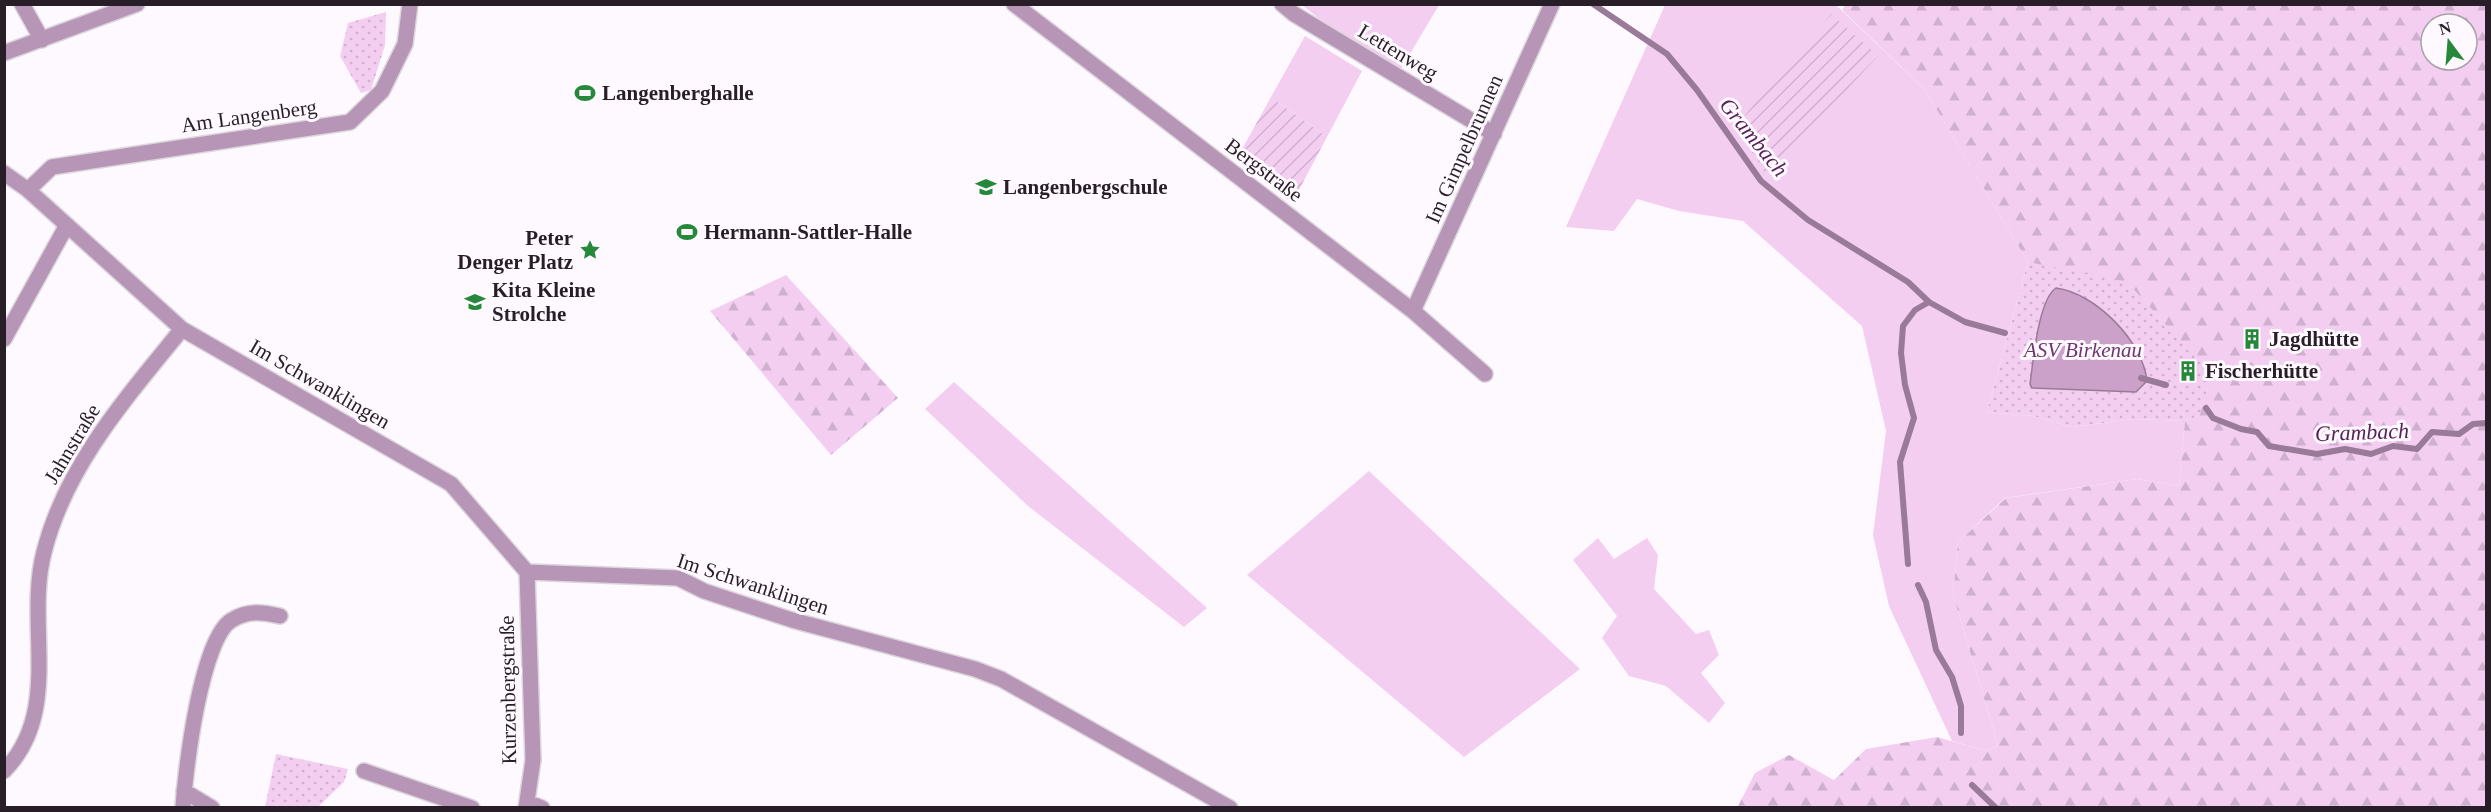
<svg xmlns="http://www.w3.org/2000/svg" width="2491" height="812" font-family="'Times New Roman',serif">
	<defs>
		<pattern id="forest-firs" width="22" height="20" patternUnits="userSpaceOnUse" patternTransform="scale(1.5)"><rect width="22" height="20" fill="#f3cef1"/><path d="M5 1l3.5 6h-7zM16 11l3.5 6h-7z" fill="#d0b0cf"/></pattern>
		<pattern id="park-dots" width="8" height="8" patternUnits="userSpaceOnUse" patternTransform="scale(1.5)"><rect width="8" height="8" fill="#f3cef1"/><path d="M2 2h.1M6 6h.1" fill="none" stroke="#d0b0cf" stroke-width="1.8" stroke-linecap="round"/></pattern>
		<pattern id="garden-furrows" width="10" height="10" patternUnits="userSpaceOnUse" patternTransform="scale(1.5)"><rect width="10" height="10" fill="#f3cef1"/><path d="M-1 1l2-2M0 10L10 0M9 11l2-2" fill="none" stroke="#d0b0cf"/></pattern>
	</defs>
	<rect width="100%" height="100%" fill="#fef9fe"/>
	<!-- grass -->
	<path fill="#f3cef1" d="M 1302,5 L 1439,5 L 1401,69 L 1321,20 Z
		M 1665,5 L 1836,5 L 1925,90 L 2028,262 L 1987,412 L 2033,416 L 2072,427 L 2133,419 L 2185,421 L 2179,486 L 2137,479 L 2005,498 L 1958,542 L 1953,595 L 1998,745 L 1986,751 L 1952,741 L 1889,606 L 1873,535 L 1886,431 L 1862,326 L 1743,221 L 1679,211 L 1637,199 L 1614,231 L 1566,227 Z
		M 1305,36 L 1362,71 L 1327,137 L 1271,97 Z
		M 954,382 L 1207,608 L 1184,627 L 1028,506 L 925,409 Z
		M 1369,471 L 1580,669 L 1464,757 L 1247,575 Z
		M 1598,538 L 1614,559 L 1647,538 L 1658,555 L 1654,589 L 1696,634 L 1709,630 L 1719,655 L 1701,673 L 1725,703 L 1709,723 L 1666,686 L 1629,676 L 1602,638 L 1617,616 L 1573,560 Z"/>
	<!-- forest -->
	<path fill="url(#forest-firs)" fill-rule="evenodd" d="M 1845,5 L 2486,5 L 2486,807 L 1737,808 L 1755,773 L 1789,755 L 1834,780 L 1866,749 L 1937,737 L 1986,751 L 1998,745 L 1953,595 L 1958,542 L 2006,498 L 2137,479 L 2179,486 L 2185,421 L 2200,415 L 2028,262 L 1925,90 L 1842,10 ZM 2431,24 L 2467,24 L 2467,60 L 2431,60 Z
		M 786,275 L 898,398 L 831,455 L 710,311 Z"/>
	<!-- park -->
	<path fill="url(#park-dots)" d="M 386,12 L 385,45 L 371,90 L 361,93 L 340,56 L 348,23 Z
		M 2028,262 L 2127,282 L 2211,374 L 2200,415 L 2185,421 L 2133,419 L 2072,427 L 2033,416 L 1987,412 Z
		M 276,754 L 348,769 L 344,782 L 318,807 L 265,807 Z"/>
	<!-- garden -->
	<path fill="url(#garden-furrows)" d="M 1831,14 L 1878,56 L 1767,176 L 1735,127 Z
		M 1271,97 L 1327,137 L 1292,203 L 1236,160 Z"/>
	<!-- water -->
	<path fill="#cba1ca" stroke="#9a7a99" stroke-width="1.5" d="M 2056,288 C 2095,293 2143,341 2147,381 L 2136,392 L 2032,388 L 2030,384 C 2033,363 2038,300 2056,288 Z"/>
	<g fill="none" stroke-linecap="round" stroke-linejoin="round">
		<!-- stream -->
		<path stroke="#9a7a99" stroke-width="6" d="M 1593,4 L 1667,54 L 1697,90 L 1761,181 L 1808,220 L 1908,282 L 1929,302 L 1965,322 L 2005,333
			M 2141,378 L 2166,385
			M 2206,408 L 2213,418 L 2241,429 L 2257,432 L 2269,446 L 2317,454 L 2345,449 L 2371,454 L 2393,446 L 2417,449 L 2432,432 L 2459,434 L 2473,424 L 2486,423
			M 1908,564 L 1900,462 L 1914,418 L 1905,385 L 1901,353 L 1903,326 L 1915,310 L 1929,302
			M 1918,585 L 1926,602 L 1936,650 L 1952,677 L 1961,706 L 1961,733
			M 1972,785 L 1996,808"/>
		<!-- minor casing -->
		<g stroke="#dcd6dc" stroke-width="18">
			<path id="minor" d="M 22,4 L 42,40
				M 1014,4 L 1413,311 L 1485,374
				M 1282,4 L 1294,14 L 1494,134
				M 4,53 L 137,4
				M 4,173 L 28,190 L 182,329 L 451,484 L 527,572 L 678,578 L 704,591 L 792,620 L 975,669 L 1001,679 L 1230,808
				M 28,190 L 52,167 L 350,122 L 382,91 L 405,44 L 410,4
				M 1413,311 L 1552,4
				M 4,339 L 67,225
				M 4,771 C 63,711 25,625 44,552 C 66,465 127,397 182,329
				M 364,771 L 472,808
				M 184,791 L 212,808
				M 527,802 L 542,808
				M 183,808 C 185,772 201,637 232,620 C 248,610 262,612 280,616
				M 526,808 L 533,760 L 527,572"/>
		</g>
		<!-- minor -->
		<use href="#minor" stroke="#b795b6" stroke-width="15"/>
	</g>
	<!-- icons -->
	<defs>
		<g id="stadium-bare" transform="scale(1.62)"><path d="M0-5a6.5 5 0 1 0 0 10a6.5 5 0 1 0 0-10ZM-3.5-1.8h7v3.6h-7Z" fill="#25883b" stroke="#fef9fe" stroke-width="2.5" paint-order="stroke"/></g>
		<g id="school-bare" transform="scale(1.62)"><path d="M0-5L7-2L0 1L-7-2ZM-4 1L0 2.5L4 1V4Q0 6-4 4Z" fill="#25883b" stroke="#fef9fe" stroke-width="2.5" paint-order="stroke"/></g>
		<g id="sight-bare" transform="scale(1.62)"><path d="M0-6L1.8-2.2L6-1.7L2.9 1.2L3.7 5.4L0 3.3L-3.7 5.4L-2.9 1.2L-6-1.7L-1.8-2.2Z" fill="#25883b" stroke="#fef9fe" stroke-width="2.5" paint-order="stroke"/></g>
		<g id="building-bare" transform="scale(1.62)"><path d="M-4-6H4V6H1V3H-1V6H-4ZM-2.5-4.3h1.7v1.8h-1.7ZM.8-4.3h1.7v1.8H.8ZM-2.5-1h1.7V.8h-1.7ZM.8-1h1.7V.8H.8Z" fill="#25883b" stroke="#fef9fe" stroke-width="2.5" paint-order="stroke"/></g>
	</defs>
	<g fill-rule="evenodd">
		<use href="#stadium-bare" x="585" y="93"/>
		<use href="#school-bare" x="986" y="187"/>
		<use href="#stadium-bare" x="687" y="232"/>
		<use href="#sight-bare" x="590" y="250"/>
		<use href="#school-bare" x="475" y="302"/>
		<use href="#building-bare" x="2252" y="339"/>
		<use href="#building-bare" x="2188" y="371"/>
	</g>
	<g text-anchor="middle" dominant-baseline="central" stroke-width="6" stroke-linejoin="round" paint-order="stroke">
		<!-- street labels -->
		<g font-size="21" fill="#271e27" stroke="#fef9fe">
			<text transform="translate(1398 52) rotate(31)">Lettenweg</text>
			<text transform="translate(249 116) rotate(-8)">Am Langenberg</text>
			<text transform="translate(1464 149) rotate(-66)">Im Gimpelbrunnen</text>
			<text transform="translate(1264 170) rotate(37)">Bergstraße</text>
			<text transform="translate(320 384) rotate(30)">Im Schwanklingen</text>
			<text transform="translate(72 444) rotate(-59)">Jahnstraße</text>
			<text transform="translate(753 584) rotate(18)">Im Schwanklingen</text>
			<text transform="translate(508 690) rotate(-91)">Kurzenbergstraße</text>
		</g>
		<!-- poi labels -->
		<g font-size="21" font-weight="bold" fill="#271e27" stroke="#fef9fe" text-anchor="start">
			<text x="602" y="93">Langenberghalle</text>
			<text x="1003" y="187">Langenbergschule</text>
			<text x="704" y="232">Hermann-Sattler-Halle</text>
			<text x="573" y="238" text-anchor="end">Peter<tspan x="573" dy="24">Denger Platz</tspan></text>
			<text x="492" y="290">Kita Kleine<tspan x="492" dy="24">Strolche</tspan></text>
			<text x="2269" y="339">Jagdhütte</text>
			<text x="2205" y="371">Fischerhütte</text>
		</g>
		<!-- park labels -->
		<g font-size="21" font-style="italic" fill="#6d386d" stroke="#fef9fe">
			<text x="2083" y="350">ASV Birkenau</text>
		</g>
		<!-- water labels -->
		<g font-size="22" font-style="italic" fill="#562357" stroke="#fef9fe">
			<text transform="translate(1754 137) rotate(51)">Grambach</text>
			<text transform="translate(2362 432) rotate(-2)">Grambach</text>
		</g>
	</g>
	<!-- border -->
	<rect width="2491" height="812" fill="none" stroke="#271e27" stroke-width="12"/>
	<!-- north arrow -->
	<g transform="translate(2449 42) rotate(344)"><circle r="28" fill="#fef9fe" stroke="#a8a1a8" stroke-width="1.5"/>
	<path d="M0-4.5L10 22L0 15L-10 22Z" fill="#25883b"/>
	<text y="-9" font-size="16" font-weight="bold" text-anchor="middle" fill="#271e27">N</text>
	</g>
</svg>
